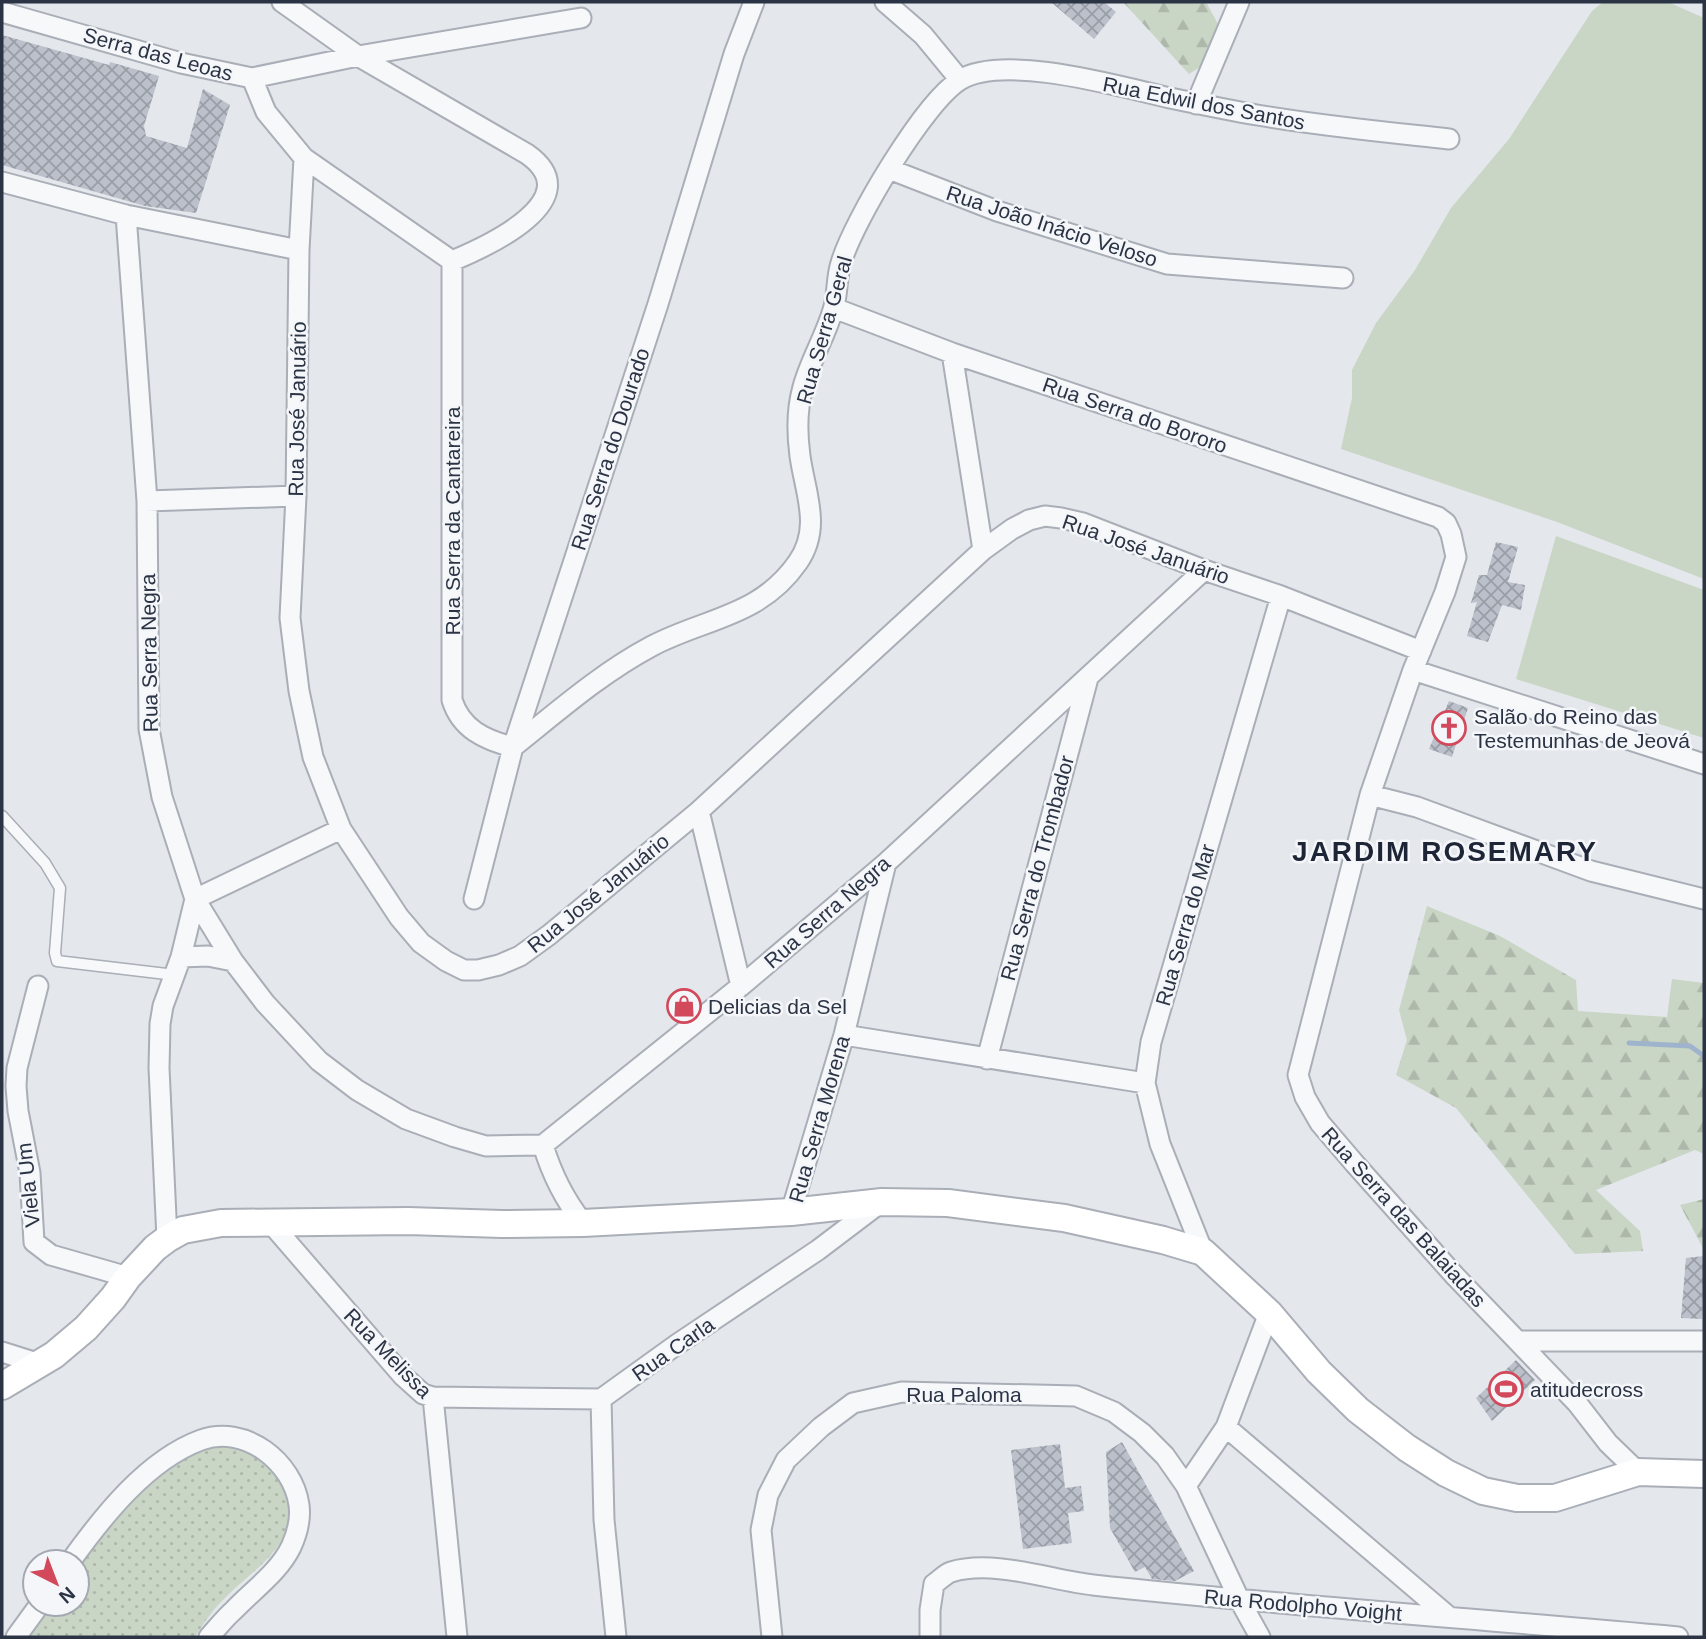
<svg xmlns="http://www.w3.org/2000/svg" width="1706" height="1639" font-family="Helvetica,sans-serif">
	<defs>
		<pattern id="forest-firs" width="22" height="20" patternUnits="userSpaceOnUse" patternTransform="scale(1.75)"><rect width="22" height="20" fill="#c9d6c5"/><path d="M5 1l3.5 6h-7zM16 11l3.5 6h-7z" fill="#adb8ab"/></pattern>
		<pattern id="park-dots" width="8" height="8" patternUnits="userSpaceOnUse" patternTransform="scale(1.75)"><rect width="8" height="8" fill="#c9d6c5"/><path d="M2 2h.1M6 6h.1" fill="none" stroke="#adb8ab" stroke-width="1.8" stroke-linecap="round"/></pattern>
		<pattern id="building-cross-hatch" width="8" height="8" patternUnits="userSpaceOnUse" patternTransform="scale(1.75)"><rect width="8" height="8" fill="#bbc0ca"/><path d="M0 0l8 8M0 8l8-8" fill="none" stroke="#989da6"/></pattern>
	</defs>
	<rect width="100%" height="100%" fill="#e4e7ec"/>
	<!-- grass -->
	<path fill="#c9d6c5" d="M 1603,2 L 1668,2 L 1704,18 L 1704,579 L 1557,522 L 1341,449 L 1352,398 L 1352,370 L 1376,323 L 1415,270 L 1451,208 L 1509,139 L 1592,11 Z
		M 1556,536 L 1704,590 L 1704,738 L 1516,679 Z"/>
	<!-- forest -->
	<path fill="url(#forest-firs)" d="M 1123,2 L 1206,2 L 1219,26 L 1208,62 L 1189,74 Z
		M 1427,906 L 1500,936 L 1576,980 L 1578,1011 L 1667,1017 L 1672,979 L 1704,983 L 1704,1154 L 1695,1150 L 1596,1190 L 1640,1231 L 1643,1251 L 1575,1254 L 1456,1108 L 1396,1075 L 1407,1040 L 1399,1010 Z
		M 1704,1199 L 1704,1250 L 1680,1205 Z"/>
	<!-- park -->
	<path fill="url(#park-dots)" d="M 218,1446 C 243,1448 264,1458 277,1479 C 312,1535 262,1562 228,1595 C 215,1607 204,1622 195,1637 L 29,1637 L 51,1604 L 77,1604 L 77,1564 L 141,1483 L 195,1450 Z"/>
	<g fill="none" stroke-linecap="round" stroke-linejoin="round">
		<!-- stream -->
		<path stroke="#9fb4cc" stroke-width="5" d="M 1629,1043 L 1690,1046 L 1704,1056"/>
	</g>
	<!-- building -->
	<path fill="url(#building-cross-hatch)" d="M 1051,2 L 1104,2 L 1116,12 L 1094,39 Z
		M 2,35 L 109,65 L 110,62 L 159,76 L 144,126 L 146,136 L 187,148 L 203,89 L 230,105 L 196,213 L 145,206 L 2,165 Z
		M 1496,542 L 1518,547 L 1508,582 L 1525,585 L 1521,610 L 1502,605 L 1488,642 L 1467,636 L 1477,602 L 1471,603 L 1479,575 L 1487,575 Z
		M 1449,701 L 1468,708 L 1452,757 L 1429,749 Z
		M 1704,1256 L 1702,1319 L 1681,1318 L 1686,1258 Z
		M 1516,1360 L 1535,1380 L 1492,1421 L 1476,1398 Z
		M 1122,1442 L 1194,1571 L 1175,1581 L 1152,1579 L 1145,1567 L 1135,1572 L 1110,1528 L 1106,1452 Z
		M 1060,1444 L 1065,1488 L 1081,1486 L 1084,1511 L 1068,1513 L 1072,1543 L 1023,1549 L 1011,1450 Z"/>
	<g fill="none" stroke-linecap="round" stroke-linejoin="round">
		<!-- lane casing -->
		<g stroke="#a9aeb7" stroke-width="13">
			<path id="lane" d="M 2,816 L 45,863 L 60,888 L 55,953 L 57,961 L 175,975"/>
		</g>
		<!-- street casing -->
		<g stroke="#a9aeb7" stroke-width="23">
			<path id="street" d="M 282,2 L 358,56 L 527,154 C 591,199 488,246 452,261
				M 885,2 L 923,35 L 960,80
				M 2,12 L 181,63 L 252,78 L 358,56 L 581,18
				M 252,78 L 266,112 L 304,158 L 452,261
				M 1196,104 L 1239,2
				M 304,158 L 299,250 L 296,496 L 290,618 L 299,691 L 313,757 L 341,829 L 399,917 L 421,943 L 446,961 L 464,970 L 478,970 L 499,965 L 520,956 L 549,935 L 699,811 L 983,550 L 1012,529 L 1029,520 L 1045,516 L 1061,518 L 1083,523 L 1204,570 L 1281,596 L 1421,651
				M 889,169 L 997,211 L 1167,264 L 1343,278
				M 2,182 L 126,215 L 299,250
				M 126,215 L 147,501 L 149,729 L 162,797 L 195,899 L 233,961 L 265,1003 L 319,1061 L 357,1090 L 406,1119 L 455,1137 L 486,1146 L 543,1145 L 741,986 L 886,863 L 1204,570
				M 452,261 L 452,700 C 461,729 485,740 513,747
				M 834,308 L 952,353 L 1438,517 L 1446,523 L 1451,534 L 1456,557 L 1445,592 L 1413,670 L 1370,795 L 1298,1075 L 1305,1097 L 1320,1123 L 1355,1164 L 1455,1276 L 1577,1403 L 1608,1443 L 1638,1472
				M 952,353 L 983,550
				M 147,501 L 296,496
				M 1413,670 L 1704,764
				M 513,747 C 557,712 601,673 652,646 C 705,618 760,617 798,562 C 822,527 805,493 800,456 C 797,434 797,408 803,387 C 810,361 825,337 833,310 C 838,295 836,278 841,263 C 853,222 924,102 960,80 C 1004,53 1121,87 1170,98 C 1199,104 1228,110 1257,115 C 1321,126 1385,132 1449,139
				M 1370,795 L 1417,807 L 1591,871 L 1704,899
				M 699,811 L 741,986
				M 195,899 L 341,829
				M 474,899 L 513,747 L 658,304 L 734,54 L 754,2
				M 181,957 L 208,956 L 233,961
				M 38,986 L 17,1068 L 16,1086 L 18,1111 L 30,1173 L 34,1242 L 51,1255 L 128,1277
				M 844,1035 L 1145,1083
				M 987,1059 L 1088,678
				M 543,1145 C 552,1175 564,1199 583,1223
				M 791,1212 L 844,1035 L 886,863
				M 269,1221 L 403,1376 L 423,1394 L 433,1397 L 601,1399 L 676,1345 L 818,1250 L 880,1203
				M 167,1239 L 159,1068 L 160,1024 L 163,1006 L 181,957 L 195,899
				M 1203,1252 L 1160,1144 L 1145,1083 L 1151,1042 L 1281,596
				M 1518,1341 L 1704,1341
				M 2,1352 L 40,1364
				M 433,1397 L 457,1637
				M 601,1399 L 604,1520 L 616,1637
				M 1226,1427 L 1448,1616
				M 70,1562 C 103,1516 147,1460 201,1440 C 245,1424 293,1462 299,1505 C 301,1520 297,1534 291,1547 C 278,1573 254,1589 234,1610 C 225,1618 217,1628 209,1637
				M 16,1637 L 40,1604
				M 772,1637 L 761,1530 L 768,1495 L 786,1460 L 821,1427 L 853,1403 L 902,1392 L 1076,1396 L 1114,1412 L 1142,1433 L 1165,1456 L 1186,1486
				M 930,1637 L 930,1610 L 934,1584 C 940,1580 945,1574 951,1572 C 993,1559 1050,1580 1093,1585 C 1287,1606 1483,1619 1678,1637
				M 1260,1637 L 1240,1601 L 1186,1486 L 1226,1427 L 1269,1313"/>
		</g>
		<!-- secondary casing -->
		<g stroke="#a9aeb7" stroke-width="30">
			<path id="secondary" d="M 2,1386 L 54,1355 L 86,1328 L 113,1298 L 128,1277 L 155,1248 L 167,1239 L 183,1230 L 221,1223 L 408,1221 L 502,1224 L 583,1223 L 791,1212 L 882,1202 L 948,1203 L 1064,1218 L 1163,1240 L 1203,1252 L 1269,1313 L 1319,1372 L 1358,1410 L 1407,1448 L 1446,1473 L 1483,1491 L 1517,1498 L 1555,1498 L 1638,1472 L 1704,1474"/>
		</g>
		<!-- lane -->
		<use href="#lane" stroke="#f7f8fa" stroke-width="10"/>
		<!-- street -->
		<use href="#street" stroke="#f7f8fa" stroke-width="19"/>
		<!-- secondary -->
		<use href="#secondary" stroke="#fff" stroke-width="26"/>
	</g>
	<!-- icons -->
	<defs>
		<g id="church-ring" transform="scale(1.75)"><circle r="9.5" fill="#f4f6f9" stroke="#d1495b" stroke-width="1.5"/><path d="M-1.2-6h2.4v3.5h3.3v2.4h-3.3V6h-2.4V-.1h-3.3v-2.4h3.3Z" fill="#d1495b"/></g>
		<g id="shop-ring" transform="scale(1.75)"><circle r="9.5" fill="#f4f6f9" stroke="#d1495b" stroke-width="1.5"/><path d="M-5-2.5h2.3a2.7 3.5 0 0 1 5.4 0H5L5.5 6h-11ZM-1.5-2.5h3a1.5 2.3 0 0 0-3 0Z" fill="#d1495b"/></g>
		<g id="stadium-ring" transform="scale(1.75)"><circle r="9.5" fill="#f4f6f9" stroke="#d1495b" stroke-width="1.5"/><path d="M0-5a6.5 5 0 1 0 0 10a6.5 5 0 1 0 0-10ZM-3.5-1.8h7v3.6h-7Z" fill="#d1495b"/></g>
	</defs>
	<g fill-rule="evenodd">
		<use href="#church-ring" x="1449" y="728"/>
		<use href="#shop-ring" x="684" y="1006"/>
		<use href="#stadium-ring" x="1506" y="1389"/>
	</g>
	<g text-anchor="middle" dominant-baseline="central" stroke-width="5" stroke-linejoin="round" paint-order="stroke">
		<!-- street labels -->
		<g font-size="21" fill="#2b3445" stroke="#f4f6f9">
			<text transform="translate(158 54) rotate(15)">Serra das Leoas</text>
			<text transform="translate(1204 103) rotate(11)">Rua Edwil dos Santos</text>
			<text transform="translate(1052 226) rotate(18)">Rua João Inácio Veloso</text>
			<text transform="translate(824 330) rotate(-74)">Rua Serra Geral</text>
			<text transform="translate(297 409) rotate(-89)">Rua José Januário</text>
			<text transform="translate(1135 415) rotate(19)">Rua Serra do Bororo</text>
			<text transform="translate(610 449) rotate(-72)">Rua Serra do Dourado</text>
			<text transform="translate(452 521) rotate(-90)">Rua Serra da Cantareira</text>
			<text transform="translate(1146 549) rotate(19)">Rua José Januário</text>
			<text transform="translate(149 653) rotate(-91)">Rua Serra Negra</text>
			<text transform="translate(1037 868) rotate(-75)">Rua Serra do Trombador</text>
			<text transform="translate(598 893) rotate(-39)">Rua José Januário</text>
			<text transform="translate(827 912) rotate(-41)">Rua Serra Negra</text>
			<text transform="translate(1185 925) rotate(-74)">Rua Serra do Mar</text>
			<text transform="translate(819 1119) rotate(-74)">Rua Serra Morena</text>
			<text transform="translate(28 1185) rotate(-96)">Viela Um</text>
			<text transform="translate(1404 1217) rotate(48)">Rua Serra das Balaiadas</text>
			<text transform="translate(673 1349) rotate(-35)">Rua Carla</text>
			<text transform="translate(388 1353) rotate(46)">Rua Melissa</text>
			<text x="964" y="1394">Rua Paloma</text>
			<text transform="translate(1303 1605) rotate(5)">Rua Rodolpho Voight</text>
		</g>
		<!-- poi labels -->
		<g font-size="21" fill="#2b3445" stroke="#f4f6f9" text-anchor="start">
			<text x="1474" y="716">Salão do Reino das<tspan x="1474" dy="24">Testemunhas de Jeová</tspan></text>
			<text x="708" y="1006">Delicias da Sel</text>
			<text x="1530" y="1389">atitudecross</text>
		</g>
		<!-- district labels -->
		<g font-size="28" font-weight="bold" letter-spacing="2" fill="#1d2536" stroke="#f4f6f9">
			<text x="1445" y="851">JARDIM ROSEMARY</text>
		</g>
	</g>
	<!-- border -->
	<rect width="1706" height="1639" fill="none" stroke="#2b3445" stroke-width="7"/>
	<!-- north arrow -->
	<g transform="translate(56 1583) rotate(138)"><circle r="33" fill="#f4f6f9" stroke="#a4a8b1" stroke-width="2"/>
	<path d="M0-5L12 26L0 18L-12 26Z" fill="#d1495b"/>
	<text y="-10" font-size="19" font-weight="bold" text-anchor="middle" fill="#2b3445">N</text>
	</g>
</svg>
